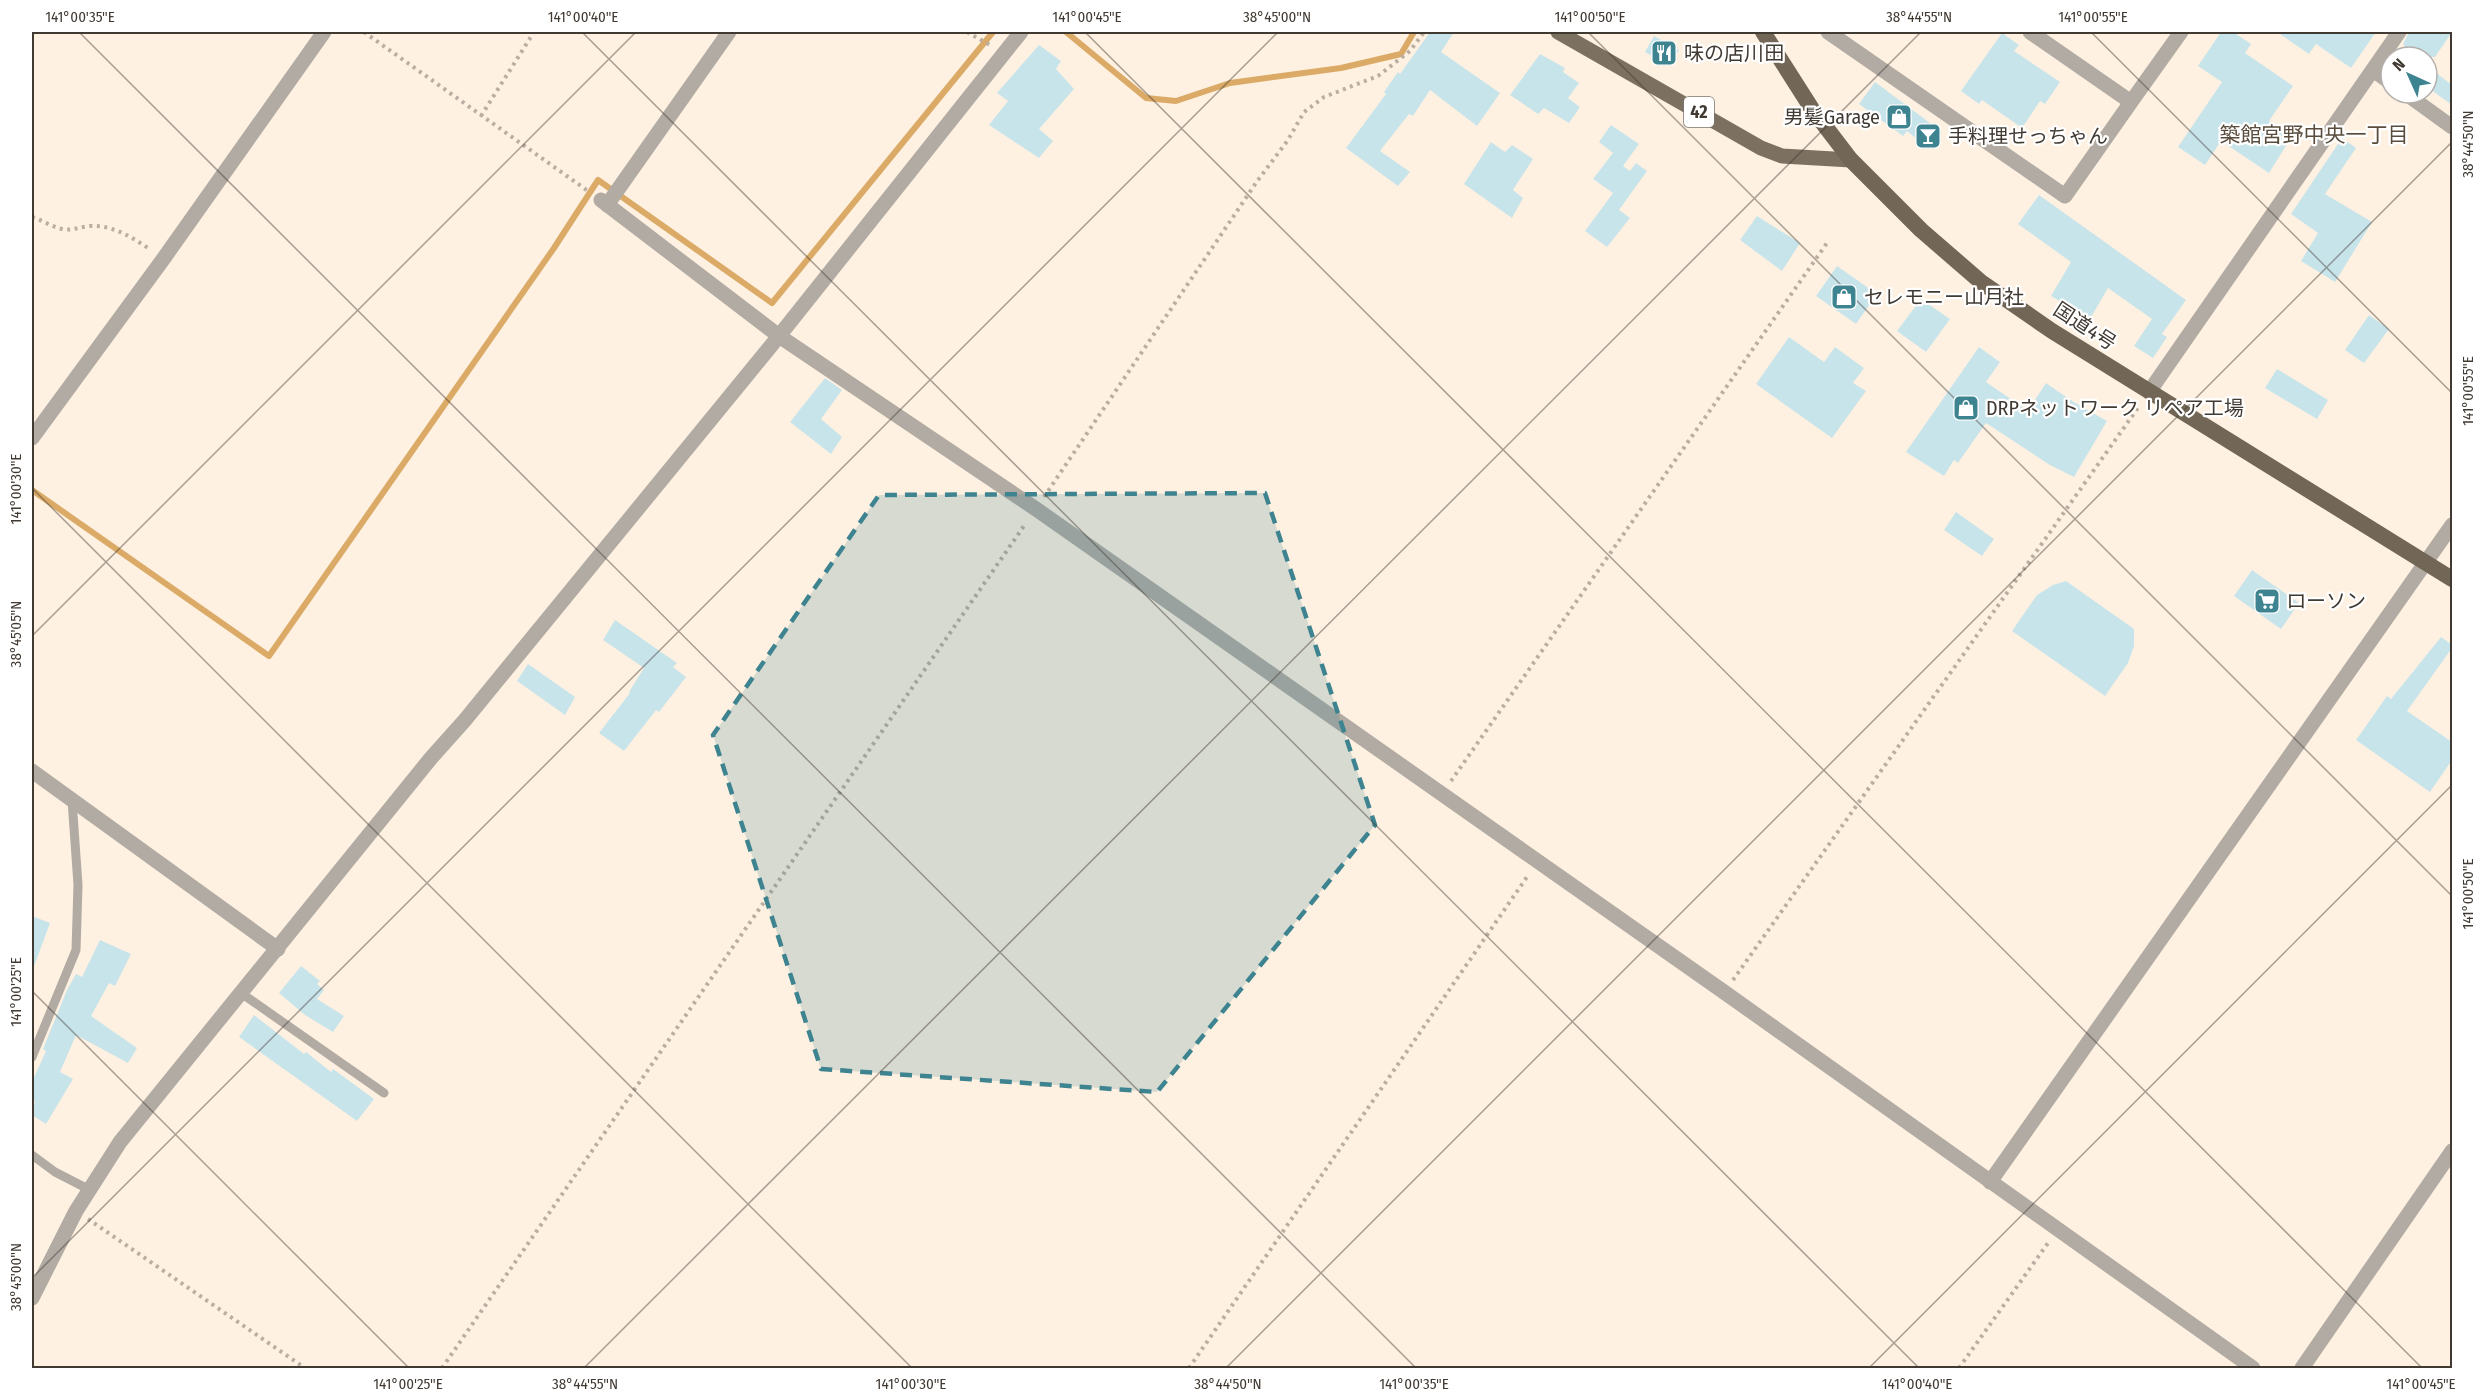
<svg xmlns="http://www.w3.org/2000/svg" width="2484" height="1400" font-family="'Fira Sans Condensed','Noto Sans JP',sans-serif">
	<rect width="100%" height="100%" fill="#fef1e1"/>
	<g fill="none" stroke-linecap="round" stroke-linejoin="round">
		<!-- stream -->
		<path stroke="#dbaa67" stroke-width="6" d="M 1066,32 L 1146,98 L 1176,101 L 1230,83 L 1341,68 L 1401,54 L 1414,32
			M 32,490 L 269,656 L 554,248 L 598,180 L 772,303 L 993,32"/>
	</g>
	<!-- building -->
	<path fill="#c8e4eb" d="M 1430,32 L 1454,32 L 1441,52 L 1500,93 L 1477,126 L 1430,90 L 1413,116 L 1409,114 L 1380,151 L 1410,172 L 1398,186 L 1346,148 L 1386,94 L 1384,92 L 1398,72 L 1400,74 Z
		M 2221,32 L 2233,32 L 2251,44 L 2245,53 L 2293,86 L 2269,121 L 2292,136 L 2269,173 L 2221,141 L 2205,165 L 2178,147 L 2222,82 L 2198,66 Z
		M 2277,32 L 2376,32 L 2351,68 L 2316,44 L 2309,54 Z
		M 2409,32 L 2452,32 L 2435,57 L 2397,57 L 2405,46 L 2403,44 Z
		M 2002,33 L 2019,45 L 2014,51 L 2060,82 L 2045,104 L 2040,101 L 2022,128 L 1982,100 L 1979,104 L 1961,91 Z
		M 1654,36 L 1679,50 L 1670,66 L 1645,52 Z
		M 1039,45 L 1061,61 L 1056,69 L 1074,89 L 1039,129 L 1053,141 L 1039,158 L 989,125 L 1008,101 L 997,93 Z
		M 1540,54 L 1565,68 L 1563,72 L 1579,83 L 1568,98 L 1580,107 L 1569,123 L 1544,108 L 1538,114 L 1510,95 Z
		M 2427,66 L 2452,85 L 2452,105 L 2427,87 Z
		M 1875,82 L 1942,132 L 1929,149 L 1907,131 L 1903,136 L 1859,104 Z
		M 1611,125 L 1639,144 L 1623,166 L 1630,171 L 1636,163 L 1647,171 L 1619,210 L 1630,218 L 1607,247 L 1585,231 L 1613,193 L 1593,179 L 1613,153 L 1599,142 Z
		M 2342,138 L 2356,148 L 2325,194 L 2372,222 L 2335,282 L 2301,261 L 2318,233 L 2291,214 Z
		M 1491,142 L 1505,152 L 1512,145 L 1533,159 L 1513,190 L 1523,198 L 1512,218 L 1464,184 Z
		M 2039,195 L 2186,300 L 2162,334 L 2167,337 L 2153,358 L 2134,346 L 2152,319 L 2108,288 L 2090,319 L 2051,296 L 2071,262 L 2018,224 Z
		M 1757,216 L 1800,243 L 1782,271 L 1740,240 Z
		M 1837,266 L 1877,294 L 1856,324 L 1816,296 Z
		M 1921,299 L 1950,319 L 1926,352 L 1897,331 Z
		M 2369,315 L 2389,329 L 2364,363 L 2345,350 Z
		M 1789,337 L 1824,362 L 1835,347 L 1864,368 L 1853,383 L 1866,391 L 1832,438 L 1756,384 Z
		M 1979,347 L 2000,362 L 1986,382 L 2028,411 L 2046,383 L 2072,401 L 2107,421 L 2074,477 L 2050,465 L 1986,423 L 1958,463 L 1954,460 L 1944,476 L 1906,452 Z
		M 2277,369 L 2328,400 L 2317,419 L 2265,388 Z
		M 825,378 L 842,390 L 821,419 L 842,437 L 831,454 L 790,422 Z
		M 1956,512 L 1994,539 L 1982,556 L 1944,530 Z
		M 2252,570 L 2299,603 L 2281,629 L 2234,596 Z
		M 2066,581 L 2134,629 L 2134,646 L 2128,663 L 2105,696 L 2012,631 L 2037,595 L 2053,585 Z
		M 615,620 L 677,663 L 673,667 L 686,677 L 659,712 L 656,710 L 624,751 L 599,733 L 630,693 L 629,692 L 644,668 L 603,640 Z
		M 2441,637 L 2452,645 L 2452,648 L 2407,711 L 2452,742 L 2452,760 L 2430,792 L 2356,740 L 2387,696 L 2391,699 Z
		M 528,664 L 575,697 L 565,715 L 517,681 Z
		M 32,916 L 50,923 L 33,969 L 32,969 Z
		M 100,940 L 131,954 L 115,986 L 109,983 L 91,1016 L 137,1048 L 128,1063 L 76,1035 L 60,1072 L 73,1079 L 46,1124 L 32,1115 L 35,1102 L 32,1098 L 32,1082 L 46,1051 L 43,1049 L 67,990 L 76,974 L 82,977 Z
		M 301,966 L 320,981 L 317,984 L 324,990 L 317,999 L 344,1016 L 333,1032 L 305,1015 L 279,993 Z
		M 254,1015 L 304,1054 L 306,1052 L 331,1072 L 333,1069 L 374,1099 L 357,1121 L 239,1037 Z"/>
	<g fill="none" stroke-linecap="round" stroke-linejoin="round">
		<!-- path -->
		<path stroke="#b9aea1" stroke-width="4" stroke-dasharray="3 4.5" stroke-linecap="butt" d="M 364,32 L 588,191
			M 967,32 L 990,45
			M 481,116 L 534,32
			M 32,217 C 42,220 52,227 62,229 C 72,231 80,227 90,226 C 114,225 133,238 151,250
			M 1044,497 L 1258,180 L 1288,140 L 1304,112 L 1324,97 L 1378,76 L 1410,51 L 1424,32
			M 1451,781 L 1827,243
			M 1733,980 L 2140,405
			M 88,1219 L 305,1368
			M 442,1368 L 1026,523
			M 1189,1368 L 1529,874
			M 1959,1368 L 2048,1243"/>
		<!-- service -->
		<path stroke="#b2aba3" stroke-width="9" d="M 241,993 L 384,1093
			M 32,1057 L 76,950 L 78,885 L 72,800
			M 32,1155 L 55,1172 L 90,1190"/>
		<!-- minor -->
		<path stroke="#b2aba3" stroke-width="15" d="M 1828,32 L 2065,196 L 2131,102
			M 2030,32 L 2131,102 L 2181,32
			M 2373,70 L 2391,83
			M 2405,93 L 2452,127
			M 601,200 L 779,336 L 1036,509 L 1724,992 L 2253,1368
			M 607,205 L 729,32
			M 2149,392 L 2399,32
			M 32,438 L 164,258 L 324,32
			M 32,771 L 278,949
			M 2302,1368 L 2452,1151"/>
		<!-- tertiary -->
		<path stroke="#b2aba3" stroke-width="15" d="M 1990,1182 L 2452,525
			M 32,1298 L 76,1211 L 120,1142 L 431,758 L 465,720 L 779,336 L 1021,32"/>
		<!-- primary -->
		<path stroke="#7c7061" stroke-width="15" d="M 1558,32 L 1761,148 L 1782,156 L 1851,160"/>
		<!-- trunk -->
		<path stroke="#726656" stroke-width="16" d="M 1763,32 L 1812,109 L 1851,160 L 1921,230 L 1981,282 L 2052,331 L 2452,579"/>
	</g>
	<!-- marked area -->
	<path fill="#3e8390" fill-opacity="0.2" stroke="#3e8390" stroke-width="4.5" stroke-dasharray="12 8" stroke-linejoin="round" d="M 1265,493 L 1375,825 L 1157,1092 L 821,1069 L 713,735 L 879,495 Z"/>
	<!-- ticks -->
	<path fill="none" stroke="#413a33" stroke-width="1.5" stroke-opacity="0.45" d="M 79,32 L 1416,1368M 582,32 L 1919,1368M 1085,32 L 2422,1368M 1588,32 L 2452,896M 2091,32 L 2452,393M 32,488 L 912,1368M 32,636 L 636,32M 32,991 L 409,1368M 32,1278 L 1278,32M 584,1368 L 1921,32M 1226,1368 L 2452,142M 1869,1368 L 2452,785"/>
	<!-- icons -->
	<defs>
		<g id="restaurant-square" transform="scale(1.35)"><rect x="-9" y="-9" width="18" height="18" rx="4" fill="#3e8390" stroke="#fff"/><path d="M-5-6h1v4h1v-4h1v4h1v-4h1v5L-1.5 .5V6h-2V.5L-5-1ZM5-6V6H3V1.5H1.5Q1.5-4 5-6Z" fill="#fff"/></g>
		<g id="shop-square" transform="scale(1.35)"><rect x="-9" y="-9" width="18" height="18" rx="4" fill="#3e8390" stroke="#fff"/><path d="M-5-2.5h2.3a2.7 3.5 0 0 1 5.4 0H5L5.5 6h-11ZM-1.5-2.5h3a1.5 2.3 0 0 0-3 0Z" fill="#fff"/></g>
		<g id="bar-square" transform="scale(1.35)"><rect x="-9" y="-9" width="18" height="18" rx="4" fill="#3e8390" stroke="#fff"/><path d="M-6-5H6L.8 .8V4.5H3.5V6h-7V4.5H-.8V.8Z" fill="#fff"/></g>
		<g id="supermarket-square" transform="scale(1.35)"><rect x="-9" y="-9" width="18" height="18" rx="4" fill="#3e8390" stroke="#fff"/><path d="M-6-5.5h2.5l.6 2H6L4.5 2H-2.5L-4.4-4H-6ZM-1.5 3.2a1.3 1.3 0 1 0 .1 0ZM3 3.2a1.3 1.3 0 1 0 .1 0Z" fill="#fff"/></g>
	</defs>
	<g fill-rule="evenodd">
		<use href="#restaurant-square" x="1664" y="53"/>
		<use href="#shop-square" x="1899" y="117"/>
		<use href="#bar-square" x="1928" y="136"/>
		<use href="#shop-square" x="1844" y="297"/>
		<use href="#shop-square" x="1966" y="408"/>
		<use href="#supermarket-square" x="2267" y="601"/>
	</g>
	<g text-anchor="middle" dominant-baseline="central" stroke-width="4.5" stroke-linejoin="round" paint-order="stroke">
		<!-- shield labels -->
		<rect fill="#fff" stroke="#7a7570" stroke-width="1.5" x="1684" y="97" width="30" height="30" rx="4.5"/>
		<g font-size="18" font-weight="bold" fill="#413a33">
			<text x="1699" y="112">42</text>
		</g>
		<!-- poi labels -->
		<g font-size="20" fill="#413a33" stroke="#fff" text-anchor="start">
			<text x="1684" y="53">味の店川田</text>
			<text x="1880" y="117" text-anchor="end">男髪Garage</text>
			<text x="1948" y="136">手料理せっちゃん</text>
			<text x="1864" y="297">セレモニー山月社</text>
			<text x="1986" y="408">DRPネットワーク リペア工場</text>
			<text x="2286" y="601">ローソン</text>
		</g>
		<!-- street labels -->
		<g font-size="20" fill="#413a33" stroke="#fff">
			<text transform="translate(2085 326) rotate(33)">国道4号</text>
		</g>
		<!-- neighbourhood labels -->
		<g font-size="21" fill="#5a4d3d" stroke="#fff">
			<text x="2314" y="135">築館宮野中央一丁目</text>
		</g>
	</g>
	<!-- border -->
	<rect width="2484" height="1400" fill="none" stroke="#ffffff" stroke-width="66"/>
	<!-- north arrow -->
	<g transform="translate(2409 75) rotate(315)"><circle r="28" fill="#ffffff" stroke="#b3b0ad" stroke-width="1.5"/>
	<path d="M0-4.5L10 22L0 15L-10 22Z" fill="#3e8390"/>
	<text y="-9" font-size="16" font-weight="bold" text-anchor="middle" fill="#413a33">N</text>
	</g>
	<rect x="33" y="33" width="2418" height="1334" fill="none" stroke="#413a33" stroke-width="2"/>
	<g font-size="15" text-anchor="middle" fill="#413a33">
		<text x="80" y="22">141°00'35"E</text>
		<text x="583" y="22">141°00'40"E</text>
		<text x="1087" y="22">141°00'45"E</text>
		<text x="1277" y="22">38°45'00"N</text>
		<text x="1590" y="22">141°00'50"E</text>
		<text x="1919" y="22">38°44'55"N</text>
		<text x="2093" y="22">141°00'55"E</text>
		<text transform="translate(2468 144) rotate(-90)" y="5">38°44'50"N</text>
		<text transform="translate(2468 391) rotate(-90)" y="5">141°00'55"E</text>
		<text transform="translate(16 489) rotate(-90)" y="5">141°00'30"E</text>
		<text transform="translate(16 634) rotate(-90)" y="5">38°45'05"N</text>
		<text transform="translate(2468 894) rotate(-90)" y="5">141°00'50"E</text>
		<text transform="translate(16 992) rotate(-90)" y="5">141°00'25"E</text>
		<text transform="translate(16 1277) rotate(-90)" y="5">38°45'00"N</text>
		<text x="408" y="1389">141°00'25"E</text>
		<text x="585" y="1389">38°44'55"N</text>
		<text x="911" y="1389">141°00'30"E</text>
		<text x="1228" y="1389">38°44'50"N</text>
		<text x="1414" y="1389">141°00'35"E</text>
		<text x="1917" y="1389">141°00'40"E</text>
		<text x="2421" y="1389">141°00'45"E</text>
	</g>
</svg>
